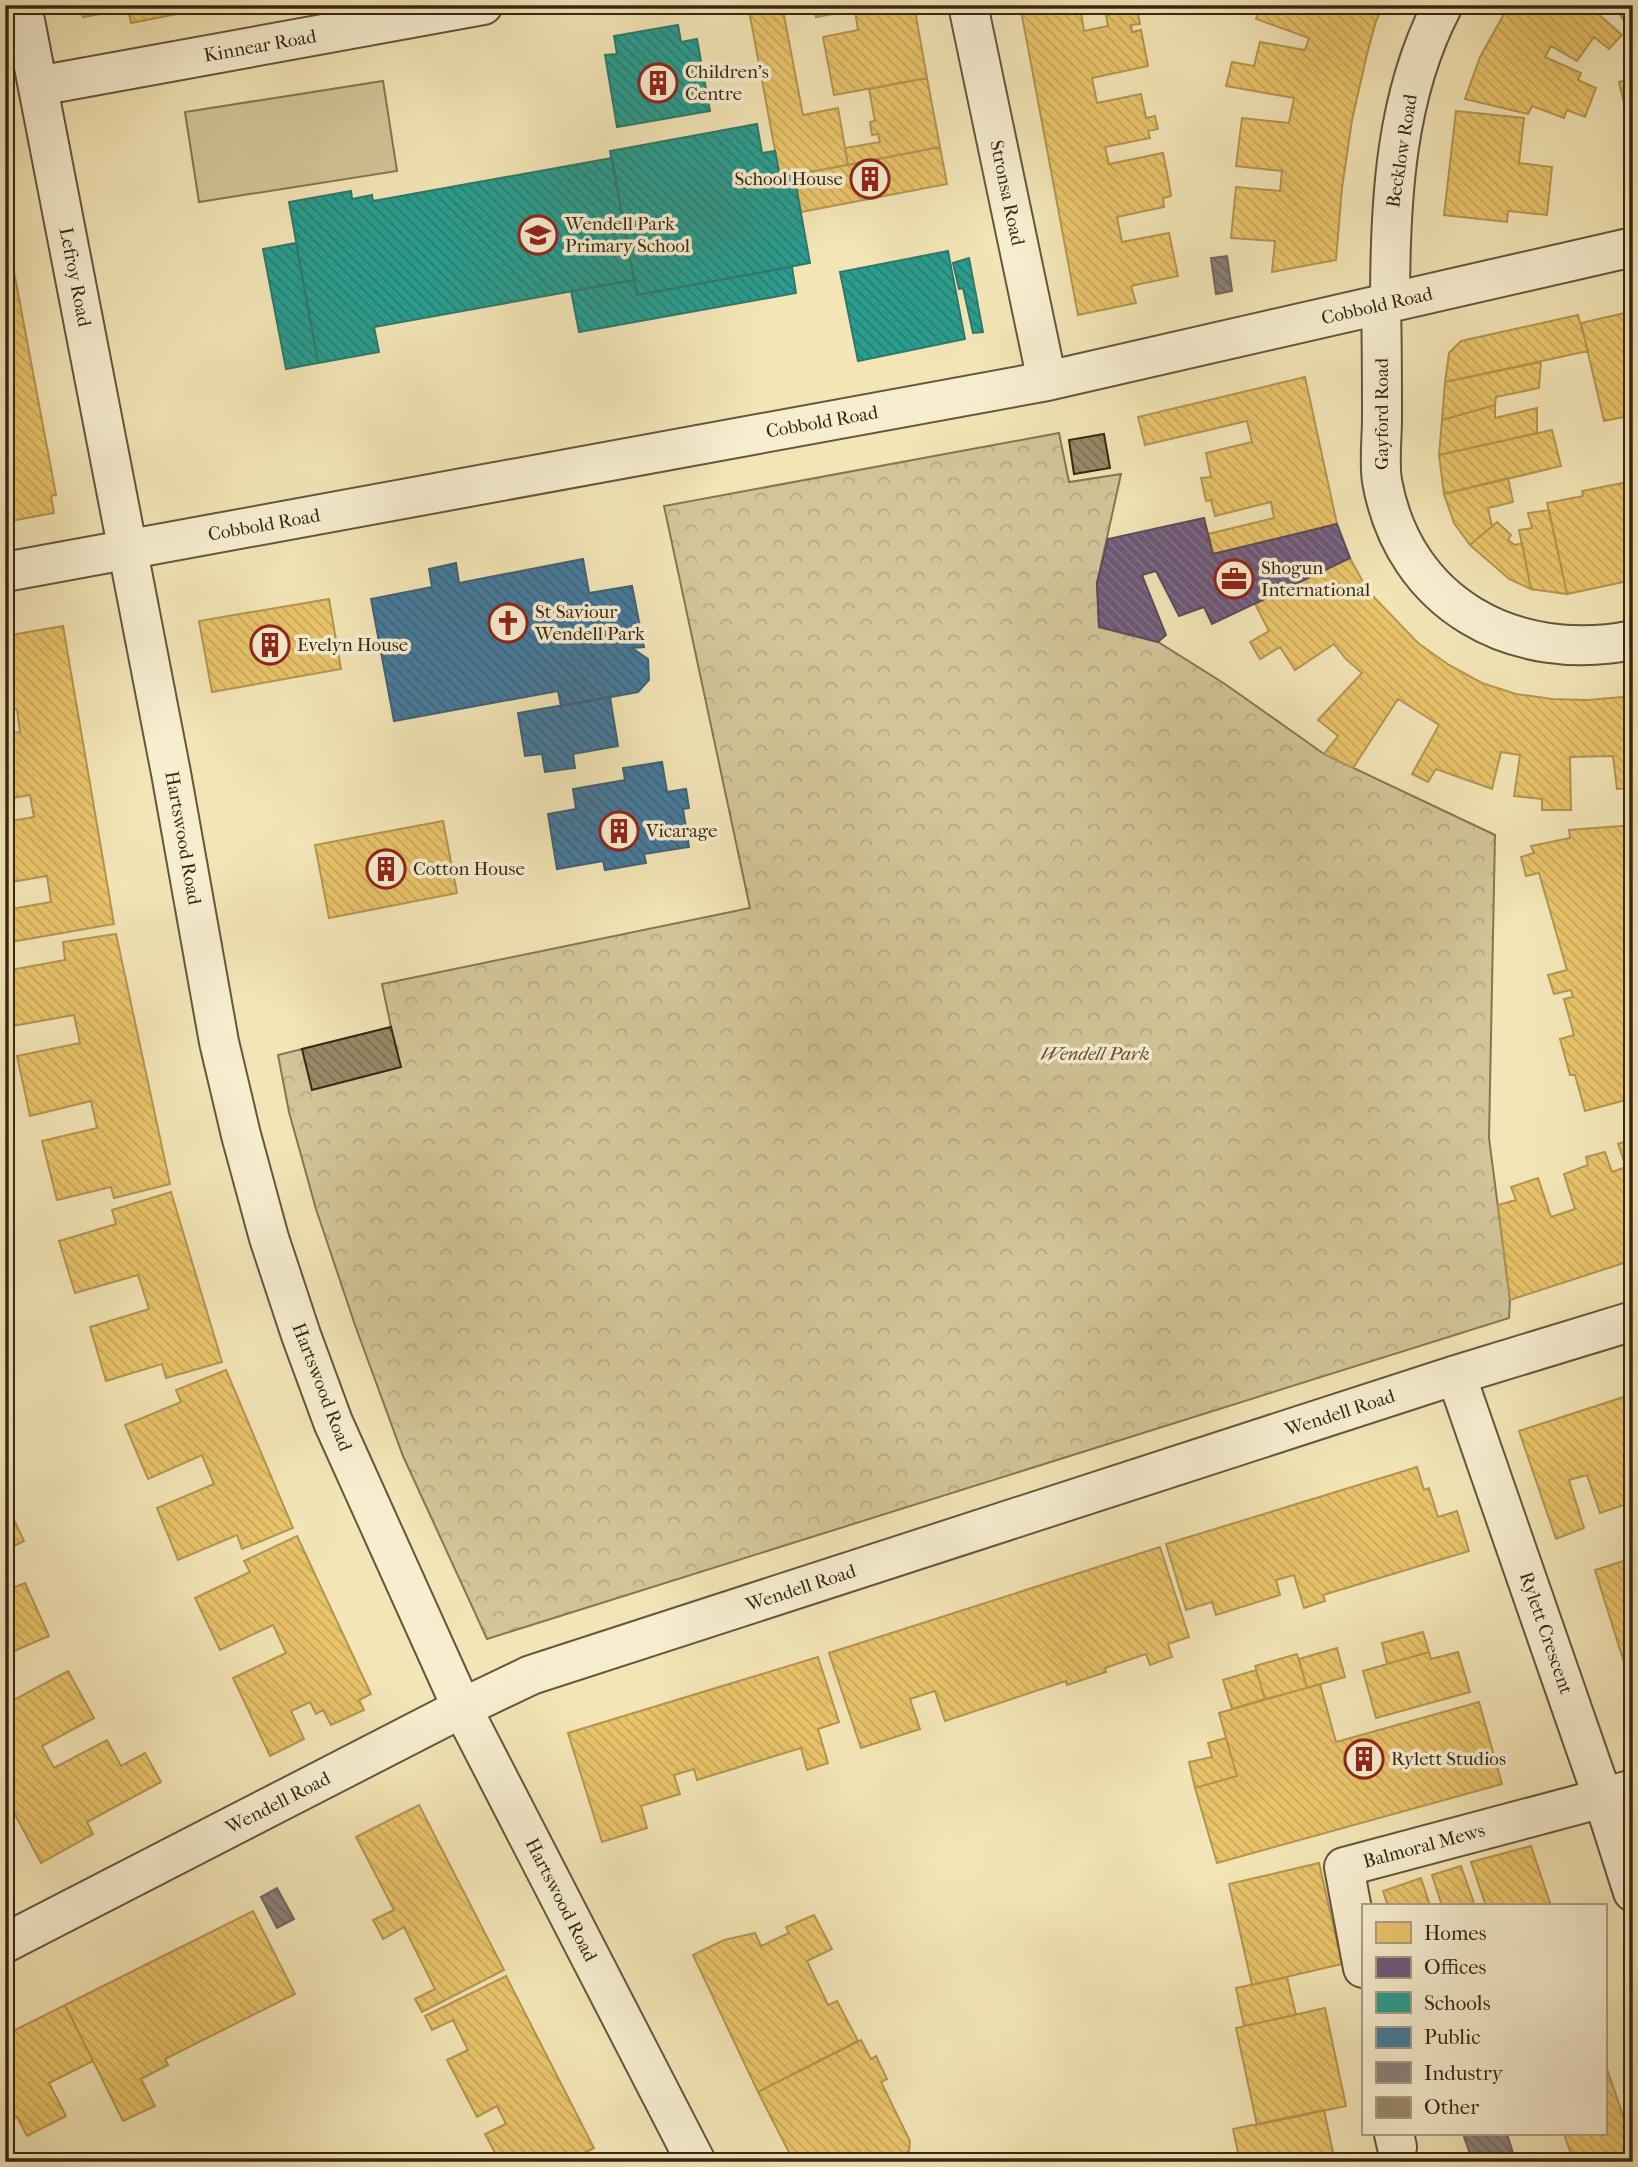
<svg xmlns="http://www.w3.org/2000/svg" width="1638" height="2167" font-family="'IM FELL French Canon',serif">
	<defs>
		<pattern id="park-crowns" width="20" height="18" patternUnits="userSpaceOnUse" patternTransform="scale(1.75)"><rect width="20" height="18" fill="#d3c59a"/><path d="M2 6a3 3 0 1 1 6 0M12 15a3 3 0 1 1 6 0" fill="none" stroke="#b6a984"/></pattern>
		<pattern id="homes-back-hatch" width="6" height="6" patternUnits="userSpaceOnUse" patternTransform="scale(1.75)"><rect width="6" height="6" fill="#e9c46a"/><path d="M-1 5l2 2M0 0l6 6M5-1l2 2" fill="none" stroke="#c9a85b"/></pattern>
		<pattern id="offices-back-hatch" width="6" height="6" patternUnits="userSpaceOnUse" patternTransform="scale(1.75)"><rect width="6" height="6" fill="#6d597a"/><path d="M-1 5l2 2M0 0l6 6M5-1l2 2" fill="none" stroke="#82728a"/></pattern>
		<pattern id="schools-back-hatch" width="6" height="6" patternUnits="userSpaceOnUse" patternTransform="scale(1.75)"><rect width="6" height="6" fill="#2a9d8f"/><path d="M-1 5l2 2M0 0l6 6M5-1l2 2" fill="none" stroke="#258074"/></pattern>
		<pattern id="public-back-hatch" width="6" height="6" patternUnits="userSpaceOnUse" patternTransform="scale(1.75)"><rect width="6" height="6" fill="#457b9d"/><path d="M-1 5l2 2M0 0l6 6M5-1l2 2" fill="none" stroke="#3b657f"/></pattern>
		<pattern id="industry-back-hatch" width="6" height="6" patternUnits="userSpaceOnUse" patternTransform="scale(1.75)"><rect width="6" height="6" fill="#8a817c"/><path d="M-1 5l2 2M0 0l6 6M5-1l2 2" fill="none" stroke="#726a64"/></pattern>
		<pattern id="building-back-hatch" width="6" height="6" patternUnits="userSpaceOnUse" patternTransform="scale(1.75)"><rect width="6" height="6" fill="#998a68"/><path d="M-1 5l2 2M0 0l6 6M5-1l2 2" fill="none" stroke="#7e7154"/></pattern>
	</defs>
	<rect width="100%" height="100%" fill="#f3e5b6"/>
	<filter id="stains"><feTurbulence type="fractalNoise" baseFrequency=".00286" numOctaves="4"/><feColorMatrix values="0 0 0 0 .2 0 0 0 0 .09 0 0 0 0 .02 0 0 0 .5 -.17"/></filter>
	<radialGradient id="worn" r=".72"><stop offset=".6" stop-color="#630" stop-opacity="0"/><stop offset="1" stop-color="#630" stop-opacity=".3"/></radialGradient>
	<!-- grass -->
	<path fill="#d3c59a" stroke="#867657" stroke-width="2" d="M 383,81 L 397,171 L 199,202 L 185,112 Z"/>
	<!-- park -->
	<path fill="url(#park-crowns)" stroke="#867657" stroke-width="2" d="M 1059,433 L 1069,482 L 1121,474 L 1097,583 L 1099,627 L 1158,642 L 1225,684 L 1324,754 L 1495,835 L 1489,1138 L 1510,1300 L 1509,1318 L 487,1639 L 403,1456 L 355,1325 L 316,1209 L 289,1112 L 278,1055 L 391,1027 L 382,984 L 750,908 L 664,506 Z"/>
	<!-- homes -->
	<path fill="url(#homes-back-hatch)" stroke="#b49550" stroke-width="2" d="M 80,5 L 175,5 L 177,14 L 131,23 L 128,9 L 83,17 Z
		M 748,5 L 782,5 L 803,115 L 838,108 L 848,165 L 780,177 Z
		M 814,5 L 914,5 L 927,78 L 834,95 L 823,37 L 858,30 L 855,10 L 816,17 Z
		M 1020,5 L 1117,5 L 1081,13 L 1084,31 L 1108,26 L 1106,15 L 1137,9 L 1140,24 L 1131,25 L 1132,32 L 1141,30 L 1148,66 L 1092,78 L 1097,103 L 1141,94 L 1146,118 L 1155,116 L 1158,129 L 1148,131 L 1150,138 L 1105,147 L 1109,164 L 1163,153 L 1169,183 L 1171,196 L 1163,198 L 1164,207 L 1117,217 L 1122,242 L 1169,233 L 1178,276 L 1131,286 L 1136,303 L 1078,315 Z
		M 1261,5 L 1384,5 L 1376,21 L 1367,54 L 1352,120 L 1342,188 L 1336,260 L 1272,272 L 1275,241 L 1231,238 L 1236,187 L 1280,191 L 1282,171 L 1236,166 L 1242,118 L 1289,123 L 1294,98 L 1226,86 L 1232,62 L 1254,66 L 1260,42 L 1305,50 L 1309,38 L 1256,19 Z
		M 1509,5 L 1588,5 L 1622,35 L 1609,49 L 1594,37 L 1577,61 L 1551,46 L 1545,57 L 1581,73 L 1578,80 L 1596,88 L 1585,117 L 1567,110 L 1564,118 L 1532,106 L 1528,114 L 1465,99 L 1480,57 Z
		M 1613,5 L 1633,5 L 1633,24 L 1628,26 Z
		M 927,78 L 940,147 L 848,165 L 845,148 L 880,142 L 878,134 L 872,135 L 870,122 L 875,121 L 869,89 Z
		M 1633,78 L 1633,141 L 1619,82 Z
		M 1456,111 L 1524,118 L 1519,163 L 1552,167 L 1547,215 L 1508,211 L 1507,222 L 1444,215 Z
		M 940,147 L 947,184 L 801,212 L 794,175 Z
		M 5,224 L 56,495 L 51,496 L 54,513 L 5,522 Z
		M 1633,311 L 1633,415 L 1604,421 L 1581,323 Z
		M 1578,315 L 1588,351 L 1445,382 L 1449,353 L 1461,341 Z
		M 1541,362 L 1539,388 L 1496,397 L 1495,405 L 1442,420 L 1445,382 Z
		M 1305,377 L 1337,524 L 1213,554 L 1208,534 L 1274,518 L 1271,502 L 1215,516 L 1211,500 L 1206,501 L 1201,478 L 1211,477 L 1206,453 L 1252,442 L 1247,421 L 1145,445 L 1138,417 Z
		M 1495,405 L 1495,418 L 1537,408 L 1537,433 L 1439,455 L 1442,420 Z
		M 1552,430 L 1561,466 L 1444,494 L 1439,455 Z
		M 1508,478 L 1513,502 L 1488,508 L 1492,526 L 1470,545 L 1454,523 L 1444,494 Z
		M 1633,481 L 1633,580 L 1567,594 L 1547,503 L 1583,496 L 1582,491 Z
		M 1549,510 L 1567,594 L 1531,589 L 1519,530 L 1532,528 L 1528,513 Z
		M 1497,522 L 1511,535 L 1508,540 L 1515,545 L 1522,543 L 1531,589 L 1509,579 L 1470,545 Z
		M 1350,558 L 1368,591 L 1418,643 L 1449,665 L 1482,683 L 1516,694 L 1552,699 L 1588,700 L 1633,696 L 1633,788 L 1617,789 L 1613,756 L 1570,757 L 1571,810 L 1542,810 L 1542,799 L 1514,796 L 1520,755 L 1501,752 L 1492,789 L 1436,769 L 1428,782 L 1412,774 L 1439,725 L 1398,699 L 1353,768 L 1324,754 L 1338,736 L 1318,720 L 1362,673 L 1346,659 L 1334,644 L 1295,670 L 1280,647 L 1260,659 L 1250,642 L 1269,631 L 1255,604 Z
		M 329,599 L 341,669 L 212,692 L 199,621 Z
		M 63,626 L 114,924 L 5,943 L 5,910 L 51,902 L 47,876 L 5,883 L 5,822 L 34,817 L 30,795 L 5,799 L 5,734 L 20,732 L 17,709 L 5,711 L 5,636 Z
		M 443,821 L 457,893 L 329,918 L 315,845 Z
		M 1633,825 L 1633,1098 L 1585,1111 L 1575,1075 L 1570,1075 L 1560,1039 L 1574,1035 L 1564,999 L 1573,997 L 1571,990 L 1554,994 L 1548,975 L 1567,970 L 1539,873 L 1526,876 L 1521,857 L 1534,853 L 1531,846 L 1570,838 L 1569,830 Z
		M 116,934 L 170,1184 L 114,1198 L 111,1187 L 57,1200 L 42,1141 L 97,1128 L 91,1101 L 30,1116 L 17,1056 L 80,1043 L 74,1015 L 12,1026 L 5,990 L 5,971 L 65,960 L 63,942 Z
		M 1633,1139 L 1633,1260 L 1510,1300 L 1498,1205 L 1516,1200 L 1511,1187 L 1538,1178 L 1551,1217 L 1575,1209 L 1564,1174 L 1588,1165 L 1586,1157 L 1605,1152 L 1612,1172 L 1626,1167 L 1618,1144 Z
		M 171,1192 L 222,1362 L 166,1378 L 162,1364 L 106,1381 L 90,1327 L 149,1309 L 138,1275 L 75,1293 L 59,1241 L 116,1224 L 112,1210 Z
		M 226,1370 L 293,1528 L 242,1549 L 237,1535 L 178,1560 L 157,1508 L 214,1484 L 202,1455 L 148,1479 L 125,1425 L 181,1402 L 176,1390 Z
		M 1633,1394 L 1633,1502 L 1600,1513 L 1587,1475 L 1569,1480 L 1584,1528 L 1556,1539 L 1519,1431 Z
		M 1417,1467 L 1424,1490 L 1429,1488 L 1438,1517 L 1457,1511 L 1469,1551 L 1323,1595 L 1325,1601 L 1304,1608 L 1294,1575 L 1276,1580 L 1280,1595 L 1216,1615 L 1212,1602 L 1186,1610 L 1166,1544 Z
		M 15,1522 L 24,1541 L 10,1548 L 14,1556 L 5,1560 L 5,1526 Z
		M 297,1536 L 371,1694 L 359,1700 L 364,1710 L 331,1725 L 323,1710 L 316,1714 L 310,1702 L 291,1711 L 304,1739 L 270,1756 L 233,1678 L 286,1653 L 273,1625 L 220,1650 L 195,1598 L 250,1572 L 244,1561 Z
		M 1160,1547 L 1189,1637 L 1168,1644 L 1172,1657 L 1150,1665 L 1146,1654 L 1105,1668 L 1106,1672 L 1067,1685 L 1066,1681 L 945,1721 L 935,1691 L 910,1699 L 920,1729 L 861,1748 L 829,1653 Z
		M 1633,1558 L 1633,1691 L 1595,1570 Z
		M 25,1583 L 49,1636 L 5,1655 L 5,1591 Z
		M 1423,1632 L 1429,1652 L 1387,1664 L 1382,1643 Z
		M 1337,1648 L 1345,1677 L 1307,1688 L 1299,1659 Z
		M 1429,1652 L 1431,1659 L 1458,1652 L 1470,1692 L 1376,1718 L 1363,1671 Z
		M 1297,1654 L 1307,1688 L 1265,1699 L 1255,1666 Z
		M 818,1657 L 839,1722 L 818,1729 L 828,1763 L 807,1770 L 801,1748 L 697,1780 L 694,1769 L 674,1775 L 680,1794 L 641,1806 L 647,1828 L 602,1842 L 568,1733 Z
		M 1256,1670 L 1265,1699 L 1232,1709 L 1223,1680 Z
		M 68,1671 L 94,1718 L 42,1746 L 54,1768 L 107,1740 L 121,1766 L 145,1753 L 161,1782 L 87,1822 L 93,1834 L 41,1863 L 5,1796 L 5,1688 L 12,1701 Z
		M 1320,1684 L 1336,1742 L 1479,1702 L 1502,1784 L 1217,1863 L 1195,1788 L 1237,1776 L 1219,1713 Z
		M 1226,1738 L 1237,1776 L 1195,1788 L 1189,1762 L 1212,1757 L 1208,1743 Z
		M 419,1805 L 504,1970 L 422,2012 L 415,1999 L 435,1989 L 404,1927 L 383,1939 L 378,1929 L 373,1920 L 394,1910 L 356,1837 Z
		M 1531,1846 L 1551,1906 L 1486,1906 L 1471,1862 Z
		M 1319,1863 L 1342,1964 L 1252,1985 L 1229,1884 Z
		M 1461,1866 L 1475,1906 L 1442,1906 L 1432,1875 Z
		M 1421,1878 L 1430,1906 L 1388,1906 L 1383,1891 Z
		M 253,1911 L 295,1994 L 165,2059 L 168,2065 L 141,2079 L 155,2106 L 123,2121 L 65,2005 Z
		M 814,1915 L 832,1949 L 807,1961 L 828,2005 L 837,2001 L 858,2041 L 758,2092 L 693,1955 L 724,1940 L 755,1933 L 761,1946 L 789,1933 L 786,1927 Z
		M 506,1976 L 594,2148 L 567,2162 L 500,2162 L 485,2134 L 506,2124 L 497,2106 L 477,2117 L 447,2060 L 468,2050 L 453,2020 L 432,2030 L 425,2016 Z
		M 1287,1977 L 1296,2015 L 1244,2026 L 1236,1988 Z
		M 65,2005 L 93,2061 L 49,2083 L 66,2116 L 27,2136 L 17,2117 L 5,2123 L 5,2035 Z
		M 1325,2008 L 1346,2106 L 1257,2125 L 1236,2028 Z
		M 861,2040 L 871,2059 L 876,2056 L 887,2079 L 881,2082 L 910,2141 L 909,2151 L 888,2162 L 794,2162 L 758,2092 Z
		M 1605,2063 L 1633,2145 L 1633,2162 L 1574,2162 L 1564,2134 L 1605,2134 Z
		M 1324,2110 L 1335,2162 L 1240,2162 L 1233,2129 Z"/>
	<!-- offices -->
	<path fill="url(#offices-back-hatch)" stroke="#5d4a5b" stroke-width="2" d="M 1204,518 L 1213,554 L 1337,524 L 1350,558 L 1212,624 L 1204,607 L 1179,616 L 1156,571 L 1142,575 L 1166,635 L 1158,642 L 1099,627 L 1097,583 L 1108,539 Z"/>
	<!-- schools -->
	<path fill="url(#schools-back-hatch)" stroke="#2e7a6a" stroke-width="2" d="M 678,25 L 681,42 L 697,39 L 710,111 L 617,127 L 605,55 L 617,54 L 614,36 Z
		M 757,124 L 762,153 L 775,151 L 780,177 L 794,175 L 810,263 L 637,295 L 610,151 Z
		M 612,158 L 634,280 L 374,327 L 379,352 L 318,363 L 289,202 L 351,191 L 352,199 L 372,195 L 373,201 Z
		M 296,243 L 318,363 L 286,369 L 263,249 Z
		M 948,251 L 965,339 L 858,361 L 840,272 Z
		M 969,258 L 983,332 L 973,333 L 963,288 L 959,289 L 953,263 Z
		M 792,267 L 796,293 L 579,332 L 571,291 L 634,280 L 637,295 Z"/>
	<!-- public -->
	<path fill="url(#public-back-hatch)" stroke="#416274" stroke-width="2" d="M 583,559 L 589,593 L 632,586 L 644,647 L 632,648 L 648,659 L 649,680 L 638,692 L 561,706 L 558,691 L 394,721 L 371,599 L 432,587 L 429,569 L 456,563 L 459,583 Z
		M 610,697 L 618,746 L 573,754 L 575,768 L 545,772 L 542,754 L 525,756 L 518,713 Z
		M 662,762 L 667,792 L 686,789 L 689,808 L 683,809 L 689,847 L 644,854 L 646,863 L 605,870 L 603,861 L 557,869 L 548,814 L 576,809 L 573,789 L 625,780 L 623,768 Z"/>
	<!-- industry -->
	<path fill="url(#industry-back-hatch)" stroke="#71665d" stroke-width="2" d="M 1227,256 L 1232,291 L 1216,294 L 1211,258 Z
		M 277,1888 L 294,1919 L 277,1928 L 261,1897 Z
		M 1463,2134 L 1507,2134 L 1516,2162 L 1473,2162 Z"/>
	<!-- building -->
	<path fill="url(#building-back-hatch)" stroke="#382714" stroke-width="2" d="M 1104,434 L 1110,468 L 1074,474 L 1069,440 Z
		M 391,1027 L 401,1067 L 312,1090 L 302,1049 Z"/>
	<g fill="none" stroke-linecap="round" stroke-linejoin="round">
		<!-- minor casing -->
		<g stroke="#67563c" stroke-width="42">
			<path id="minor" d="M 22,5 L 171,773 L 219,1042 L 241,1135 L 269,1238 L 301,1335 L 333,1422 L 462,1708 L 696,2162
				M 968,5 L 1047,381
				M 38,86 L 483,5
				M 1390,303 C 1390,203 1395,95 1443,5
				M 1381,306 C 1382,343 1382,380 1382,418 C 1382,438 1379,461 1382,481 C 1404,605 1515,664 1633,640
				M 5,572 L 1047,381 L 1633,247
				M 1456,1375 L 1603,1798 L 1633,1892
				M 5,1943 L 462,1708 L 531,1675 L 1456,1375 L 1633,1321
				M 1363,1968 L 1344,1867 L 1603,1798 L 1633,1789
				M 1394,2134 L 1397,2147"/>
		</g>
		<!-- minor -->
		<use href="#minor" stroke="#f7eed0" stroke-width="38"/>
	</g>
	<!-- icons -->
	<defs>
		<g id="building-ring" transform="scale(2.0125)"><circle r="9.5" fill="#f7eed0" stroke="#8f2418" stroke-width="1.5"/><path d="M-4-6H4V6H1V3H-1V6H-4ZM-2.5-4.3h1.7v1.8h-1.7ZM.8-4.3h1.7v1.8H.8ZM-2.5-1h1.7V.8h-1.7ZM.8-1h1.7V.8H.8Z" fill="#8f2418"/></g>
		<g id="school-ring" transform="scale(2.0125)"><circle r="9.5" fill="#f7eed0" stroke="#8f2418" stroke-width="1.5"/><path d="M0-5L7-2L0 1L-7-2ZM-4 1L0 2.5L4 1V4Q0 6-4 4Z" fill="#8f2418"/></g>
		<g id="office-ring" transform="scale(2.0125)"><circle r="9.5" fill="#f7eed0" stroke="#8f2418" stroke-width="1.5"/><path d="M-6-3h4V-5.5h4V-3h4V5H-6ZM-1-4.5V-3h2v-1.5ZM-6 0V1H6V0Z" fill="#8f2418"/></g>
		<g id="church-ring" transform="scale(2.0125)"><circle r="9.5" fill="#f7eed0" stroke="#8f2418" stroke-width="1.5"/><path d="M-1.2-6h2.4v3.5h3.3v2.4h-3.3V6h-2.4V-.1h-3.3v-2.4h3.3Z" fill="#8f2418"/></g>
	</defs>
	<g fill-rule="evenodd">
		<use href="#building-ring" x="658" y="83"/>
		<use href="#building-ring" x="870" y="179"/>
		<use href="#school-ring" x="538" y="235"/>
		<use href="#office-ring" x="1234" y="579"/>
		<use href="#church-ring" x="508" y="623"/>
		<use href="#building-ring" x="270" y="645"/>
		<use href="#building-ring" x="619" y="831"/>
		<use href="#building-ring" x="386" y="869"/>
		<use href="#building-ring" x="1364" y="1759"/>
	</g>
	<g text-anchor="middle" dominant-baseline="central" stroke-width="7" stroke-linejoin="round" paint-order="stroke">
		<!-- street labels -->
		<g font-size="19" fill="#382714" stroke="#f7eed0">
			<text transform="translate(260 46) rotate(-10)">Kinnear Road</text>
			<text transform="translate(1402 151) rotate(-81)">Becklow Road</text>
			<text transform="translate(1007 193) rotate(78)">Stronsa Road</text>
			<text transform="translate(75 277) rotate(79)">Lefroy Road</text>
			<text transform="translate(1377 306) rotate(-13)">Cobbold Road</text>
			<text transform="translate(1382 414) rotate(-90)">Gayford Road</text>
			<text transform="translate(822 422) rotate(-10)">Cobbold Road</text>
			<text transform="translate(264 525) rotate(-10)">Cobbold Road</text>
			<text transform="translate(183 838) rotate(80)">Hartswood Road</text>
			<text transform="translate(322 1387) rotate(69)">Hartswood Road</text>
			<text transform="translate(1340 1413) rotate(-18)">Wendell Road</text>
			<text transform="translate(801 1588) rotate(-18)">Wendell Road</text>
			<text transform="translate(1546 1633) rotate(71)">Rylett Crescent</text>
			<text transform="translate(278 1803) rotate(-27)">Wendell Road</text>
			<text transform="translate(1424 1846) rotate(-15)">Balmoral Mews</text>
			<text transform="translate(561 1900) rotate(63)">Hartswood Road</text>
		</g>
		<!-- poi labels -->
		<g font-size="19" fill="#382714" stroke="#f7eed0" text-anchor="start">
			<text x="685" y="72">Children's<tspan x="685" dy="22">Centre</tspan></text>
			<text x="843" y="179" text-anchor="end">School House</text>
			<text x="565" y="224">Wendell Park<tspan x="565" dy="22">Primary School</tspan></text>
			<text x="1261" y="568">Shogun<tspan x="1261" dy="22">International</tspan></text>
			<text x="535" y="612">St Saviour<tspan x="535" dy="22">Wendell Park</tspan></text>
			<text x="297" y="645">Evelyn House</text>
			<text x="646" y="831">Vicarage</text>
			<text x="413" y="869">Cotton House</text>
			<text x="1391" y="1759">Rylett Studios</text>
		</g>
		<!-- park labels -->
		<g font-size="19" font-style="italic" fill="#5f4e36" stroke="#f7eed0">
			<text x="1095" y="1054">Wendell Park</text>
		</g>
	</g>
	<!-- margin -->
	<rect width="1638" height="2167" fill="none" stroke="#f3e5b6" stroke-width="28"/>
	<rect x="7" y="7" width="1624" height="2153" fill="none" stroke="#382714" stroke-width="3.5"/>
	<rect x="14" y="14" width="1610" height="2139" fill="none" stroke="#382714" stroke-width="2"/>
	<!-- legend -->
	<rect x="1362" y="1904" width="245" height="231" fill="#f7eed0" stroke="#ab9e85" stroke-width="2"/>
	<rect x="1376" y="1922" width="35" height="21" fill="#e9c46a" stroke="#ab9e85" stroke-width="2"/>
	<text x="1424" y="1940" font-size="21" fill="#382714">Homes</text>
	<rect x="1376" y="1957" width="35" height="21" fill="#6d597a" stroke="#ab9e85" stroke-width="2"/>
	<text x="1424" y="1974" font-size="21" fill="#382714">Offices</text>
	<rect x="1376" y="1992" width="35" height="21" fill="#2a9d8f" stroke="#ab9e85" stroke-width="2"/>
	<text x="1424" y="2010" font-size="21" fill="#382714">Schools</text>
	<rect x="1376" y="2027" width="35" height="21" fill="#457b9d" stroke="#ab9e85" stroke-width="2"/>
	<text x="1424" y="2044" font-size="21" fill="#382714">Public</text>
	<rect x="1376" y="2062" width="35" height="21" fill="#8a817c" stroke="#ab9e85" stroke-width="2"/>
	<text x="1424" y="2080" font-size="21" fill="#382714">Industry</text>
	<rect x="1376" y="2097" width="35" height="21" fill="#998a68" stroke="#ab9e85" stroke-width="2"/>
	<text x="1424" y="2114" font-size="21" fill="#382714">Other</text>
	<rect width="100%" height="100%" filter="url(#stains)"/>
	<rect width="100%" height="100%" fill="url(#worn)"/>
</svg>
